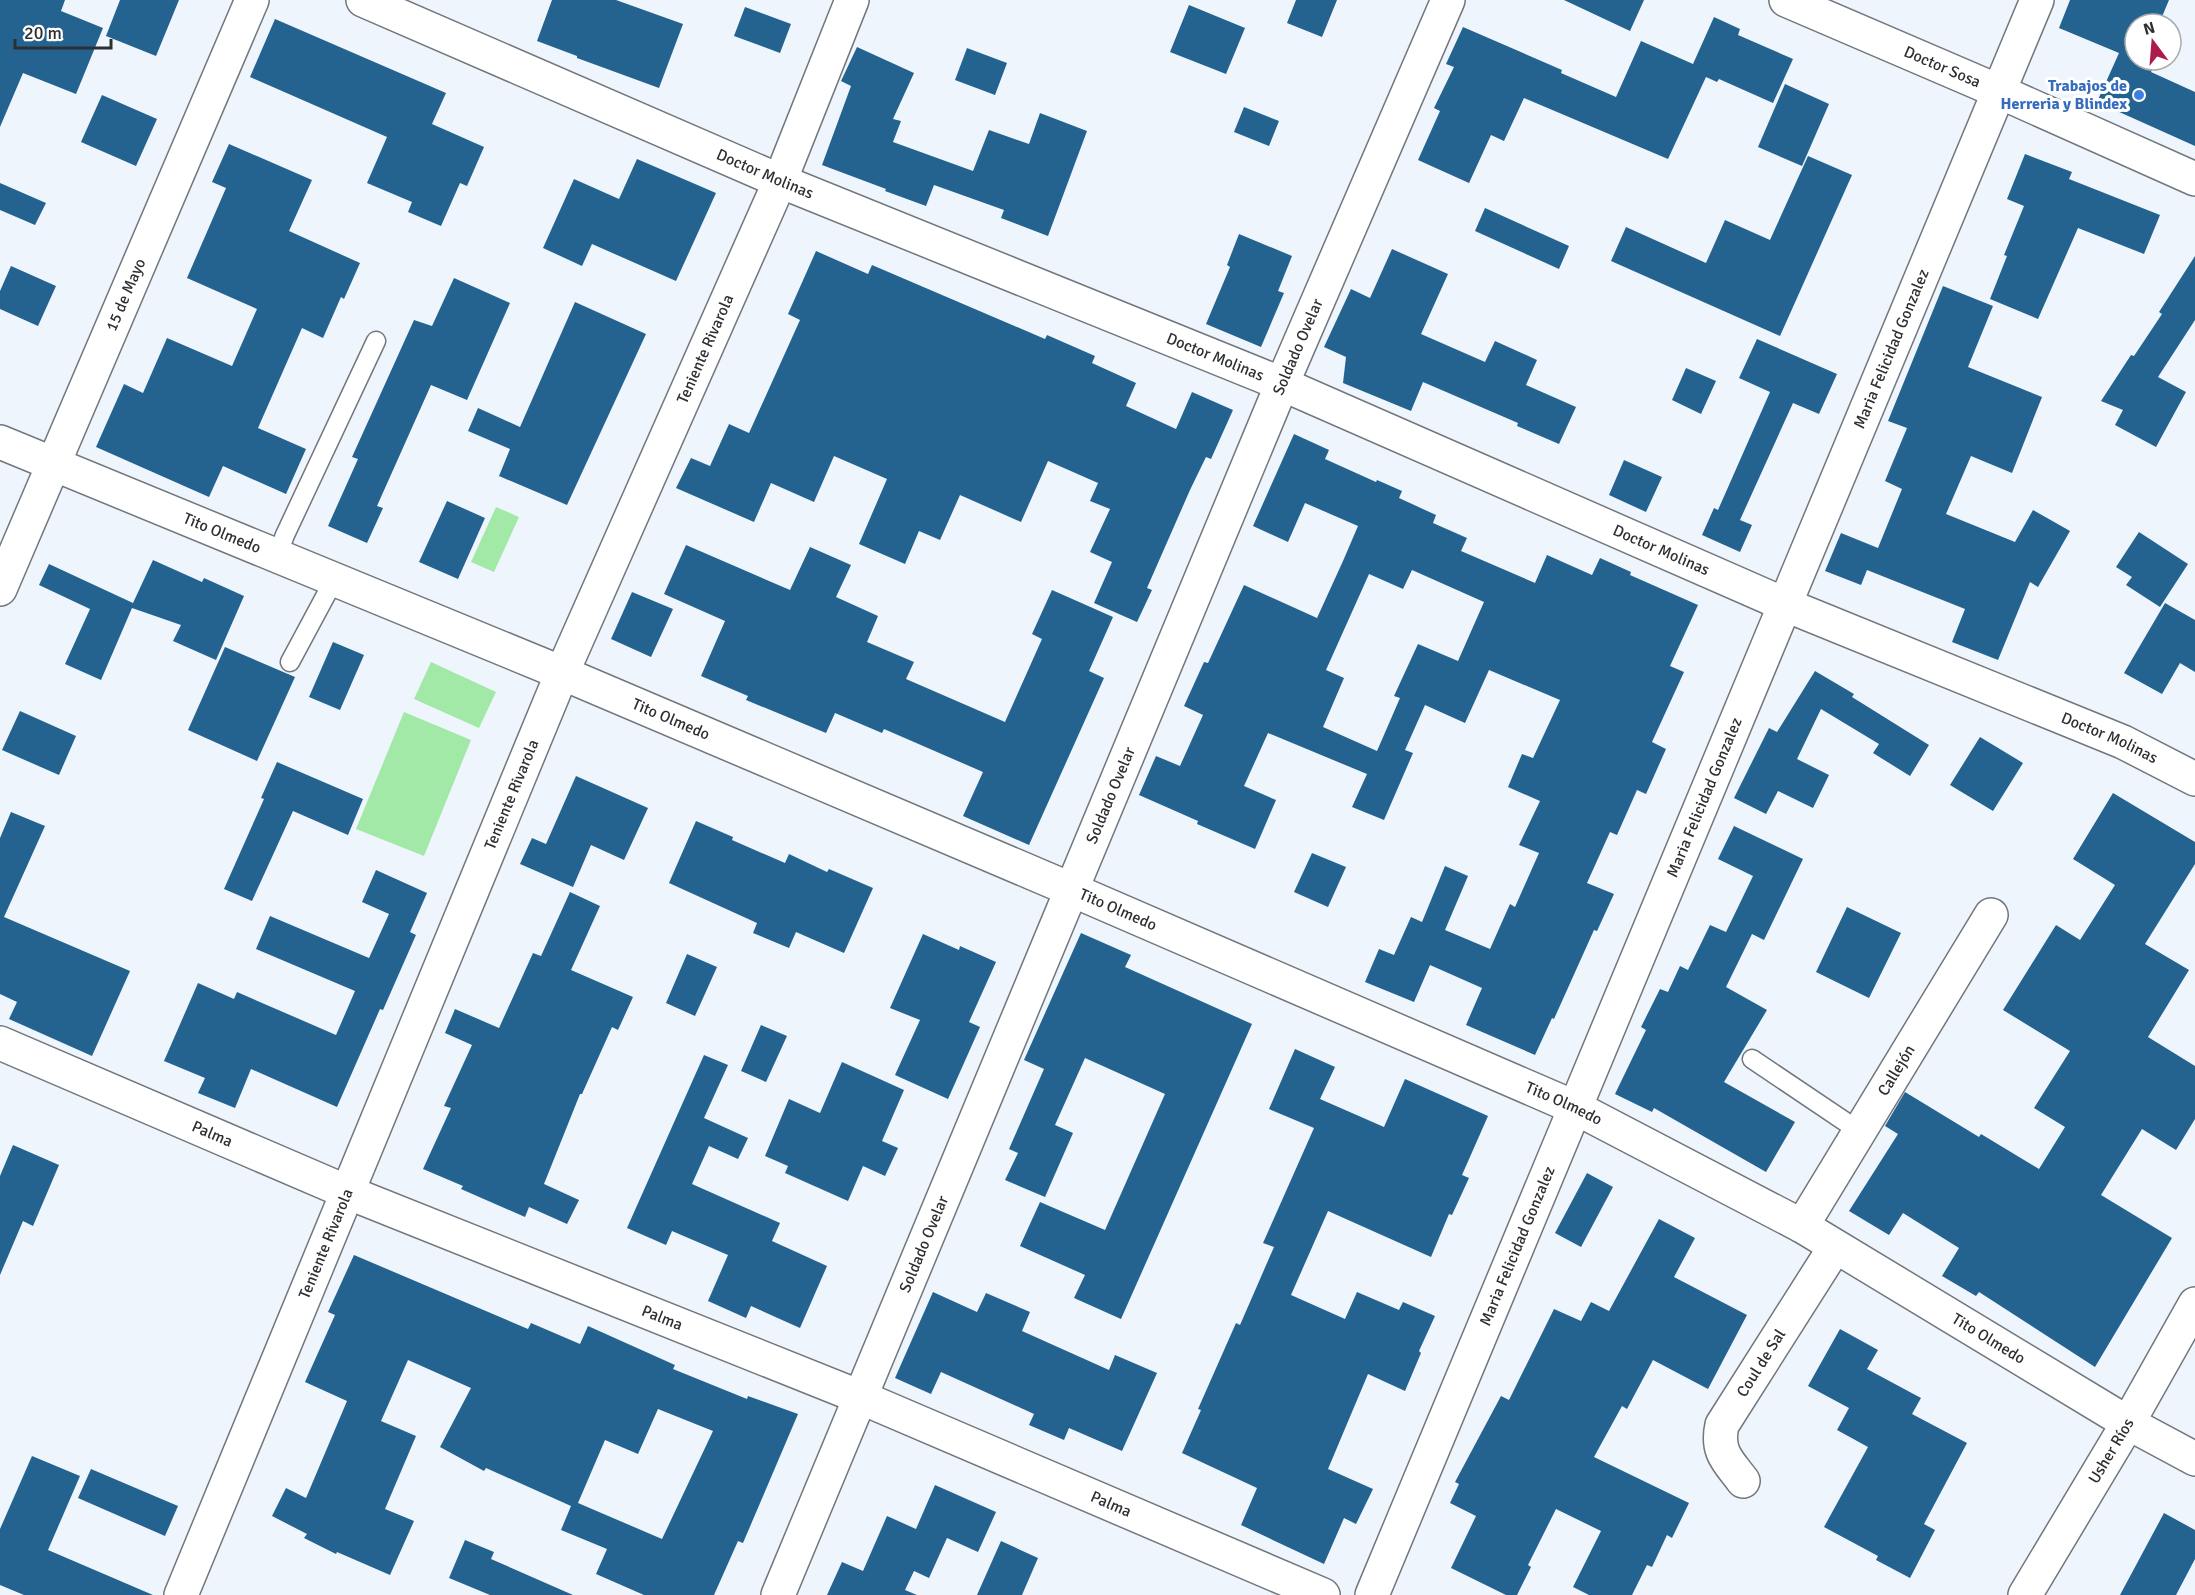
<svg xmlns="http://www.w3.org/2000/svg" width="2195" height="1595" font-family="Signika,sans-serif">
	<rect width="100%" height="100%" fill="#eef5fc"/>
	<!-- green -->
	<path fill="#a2e9a7" d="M 496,507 L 519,517 L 494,572 L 471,562 Z
		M 431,662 L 496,692 L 479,728 L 414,699 Z
		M 404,712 L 471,740 L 424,856 L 356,829 Z"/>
	<!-- building -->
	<path fill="#246390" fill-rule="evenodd" d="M 0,0 L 65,0 L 61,11 L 103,28 L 76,94 L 23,73 L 0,127 Z
		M 120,0 L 179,0 L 156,56 L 106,36 Z
		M 552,0 L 616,0 L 683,24 L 659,88 L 577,58 L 577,56 L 537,41 Z
		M 1296,0 L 1337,0 L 1322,37 L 1287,23 Z
		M 1564,0 L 1644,0 L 1630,31 Z
		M 2070,0 L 2169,0 L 2159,24 L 2135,24 L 2135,60 L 2156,60 L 2151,72 L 2195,92 L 2195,146 L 2097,102 L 2119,53 L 2059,28 Z
		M 1189,5 L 1245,28 L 1226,74 L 1170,52 Z
		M 745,7 L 791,24 L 780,53 L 734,36 Z
		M 1714,17 L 1740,29 L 1738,35 L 1793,59 L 1773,103 L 1719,79 L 1717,82 L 1706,77 L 1668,159 L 1524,98 L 1504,141 L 1491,135 L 1469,183 L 1418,160 L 1440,111 L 1434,108 L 1454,67 L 1446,64 L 1463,27 L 1562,70 L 1561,73 L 1616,97 L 1641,41 L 1693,64 Z
		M 275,19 L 446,93 L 432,124 L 484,147 L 467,186 L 460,183 L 441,226 L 408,212 L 412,202 L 367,183 L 387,137 L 250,77 Z
		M 857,47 L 914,73 L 893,119 L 901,121 L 893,142 L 973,171 L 989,130 L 1029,144 L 1040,113 L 1087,131 L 1048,236 L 1001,218 L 1004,210 L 934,185 L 926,206 L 885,191 L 886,189 L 822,165 L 851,86 L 841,81 Z
		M 967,48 L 1007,63 L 995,95 L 955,80 Z
		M 1785,84 L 1829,104 L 1802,166 L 1758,147 Z
		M 102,95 L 157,119 L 136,166 L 81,142 Z
		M 1244,107 L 1279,121 L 1269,146 L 1234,132 Z
		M 229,144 L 312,180 L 289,231 L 360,263 L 344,299 L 341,297 L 323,338 L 302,328 L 258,428 L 306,449 L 286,494 L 223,466 L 209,497 L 96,447 L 124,384 L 143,393 L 167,338 L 232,366 L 257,309 L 187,278 L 226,188 L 212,182 Z
		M 2025,154 L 2072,172 L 2069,179 L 2160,215 L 2144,254 L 2078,228 L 2038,319 L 1990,299 L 2007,256 L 2004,255 L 2024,206 L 2007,199 Z
		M 1808,156 L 1852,175 L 1780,336 L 1611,261 L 1626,227 L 1706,263 L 1725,220 L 1770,240 Z
		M 637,159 L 716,193 L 676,281 L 592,244 L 582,266 L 543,248 L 574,179 L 619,199 Z
		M 0,183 L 46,203 L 35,225 L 0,210 Z
		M 1485,208 L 1569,246 L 1559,269 L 1475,231 Z
		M 1239,234 L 1292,256 L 1278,291 L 1284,293 L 1261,347 L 1206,324 L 1230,267 L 1227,265 Z
		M 1392,249 L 1448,274 L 1421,334 L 1485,362 L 1495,341 L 1537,360 L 1526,385 L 1576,407 L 1559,444 L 1517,426 L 1518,423 L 1423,382 L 1411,411 L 1343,383 L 1346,357 L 1324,347 L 1351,289 L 1370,298 Z
		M 816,251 L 868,274 L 872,265 L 1045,339 L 1047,335 L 1095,356 L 1092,363 L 1136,383 L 1126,406 L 1176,429 L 1192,392 L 1233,410 L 1211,459 L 1206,457 L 1190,490 L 1147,588 L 1152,590 L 1137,622 L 1094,603 L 1112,562 L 1090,552 L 1110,509 L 1090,501 L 1098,483 L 1048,461 L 1021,522 L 960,495 L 940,540 L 919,531 L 905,564 L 859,544 L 887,479 L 834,456 L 814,502 L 771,483 L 754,522 L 676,488 L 691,458 L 710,466 L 729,424 L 749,433 L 800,320 L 788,314 Z
		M 2195,256 L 2195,320 L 2158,377 L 2186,392 L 2156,447 L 2115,425 L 2123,410 L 2101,401 L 2131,355 L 2134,356 L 2162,314 L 2159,312 Z
		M 11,266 L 56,286 L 38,326 L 0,309 L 0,291 Z
		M 454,278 L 510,303 L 467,400 L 431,385 L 377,506 L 383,508 L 367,543 L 328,526 L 358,459 L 352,457 L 414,320 L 432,326 Z
		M 1943,286 L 1993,306 L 1968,367 L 2042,397 L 2012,473 L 1971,456 L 1946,514 L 2015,542 L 2033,510 L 2070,531 L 2038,587 L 2030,582 L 1998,660 L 1952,642 L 1965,609 L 1867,570 L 1861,585 L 1825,571 L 1841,533 L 1878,548 L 1902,489 L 1885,481 L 1907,428 L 1888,421 Z
		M 575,302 L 646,334 L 567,505 L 499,476 L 510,449 L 468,431 L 478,408 L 520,427 Z
		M 1757,339 L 1837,374 L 1819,414 L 1793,403 L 1740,520 L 1752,525 L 1740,552 L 1702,535 L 1714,508 L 1718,510 L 1770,392 L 1739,378 Z
		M 1686,368 L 1716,381 L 1701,414 L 1672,400 Z
		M 1294,434 L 1329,450 L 1325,459 L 1376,482 L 1377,480 L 1402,491 L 1399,498 L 1436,515 L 1433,523 L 1467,538 L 1461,551 L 1535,583 L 1547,555 L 1592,575 L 1600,558 L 1631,572 L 1630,575 L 1698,605 L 1670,666 L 1684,672 L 1652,742 L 1666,749 L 1646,794 L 1637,790 L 1617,835 L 1610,832 L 1587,883 L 1614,894 L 1597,931 L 1594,930 L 1554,1019 L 1552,1018 L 1535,1055 L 1466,1025 L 1482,988 L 1430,965 L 1414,1002 L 1365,982 L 1379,949 L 1394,955 L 1411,917 L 1422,922 L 1445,866 L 1468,876 L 1445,930 L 1490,949 L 1510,904 L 1515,907 L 1539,853 L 1519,845 L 1540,801 L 1508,787 L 1522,754 L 1533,758 L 1560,700 L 1489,670 L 1465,723 L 1425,705 L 1405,750 L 1413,753 L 1384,820 L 1352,807 L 1367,774 L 1268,733 L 1244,786 L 1276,800 L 1255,849 L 1197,824 L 1198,821 L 1139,795 L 1156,756 L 1180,766 L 1203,715 L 1184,706 L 1204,662 L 1208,663 L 1244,585 L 1317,618 L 1343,561 L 1358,526 L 1305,503 L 1288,542 L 1253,526 ZM 1412,570 L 1484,602 L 1458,661 L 1418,644 L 1394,696 L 1400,698 L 1377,751 L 1323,727 L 1344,678 L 1326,670 L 1369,574 L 1403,589 Z
		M 1624,460 L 1662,477 L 1646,512 L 1609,495 Z
		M 447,501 L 485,518 L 458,579 L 419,562 Z
		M 2139,532 L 2188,564 L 2160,607 L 2126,585 L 2132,577 L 2116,567 Z
		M 686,545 L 790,590 L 810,547 L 851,565 L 836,597 L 878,616 L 867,642 L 914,662 L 906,679 L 1005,722 L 1042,639 L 1032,634 L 1052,590 L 1113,617 L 1089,671 L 1104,678 L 1029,845 L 963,816 L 983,772 L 884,729 L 882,733 L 835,713 L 826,733 L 746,700 L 748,696 L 701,676 L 725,621 L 664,594 Z
		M 153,560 L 202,582 L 204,578 L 244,596 L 216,660 L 173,641 L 181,625 L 132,608 L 101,680 L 65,664 L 90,609 L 39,585 L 49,564 L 133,603 Z
		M 632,592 L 673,609 L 651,657 L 611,639 Z
		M 2165,603 L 2195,620 L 2195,672 L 2180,663 L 2162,694 L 2124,673 Z
		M 333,642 L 364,655 L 340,710 L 309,697 Z
		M 225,647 L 295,677 L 257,761 L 188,730 Z
		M 1815,671 L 1854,694 L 1852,697 L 1929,745 L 1910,776 L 1873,753 L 1879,744 L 1821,709 L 1797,759 L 1829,775 L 1813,808 L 1778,791 L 1766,814 L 1734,798 L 1769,728 L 1777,732 Z
		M 20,711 L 76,736 L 59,775 L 2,750 Z
		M 1980,737 L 2023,763 L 1993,811 L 1950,785 Z
		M 277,762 L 363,799 L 348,835 L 293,811 L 252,901 L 224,889 L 264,799 L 261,798 Z
		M 576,776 L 648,808 L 624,860 L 591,845 L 573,887 L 520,864 L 532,838 L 546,844 Z
		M 2113,793 L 2195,842 L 2195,864 L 2145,944 L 2189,970 L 2148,1037 L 2195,1066 L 2195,1119 L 2176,1150 L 2142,1129 L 2101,1195 L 2172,1238 L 2095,1367 L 1979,1292 L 1976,1296 L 1942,1276 L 1959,1248 L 1903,1213 L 1889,1235 L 1849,1211 L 1898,1134 L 1885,1126 L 1905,1092 L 1979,1137 L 1981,1134 L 2039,1169 L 2065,1127 L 2034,1108 L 2070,1051 L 2003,1010 L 2056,925 L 2080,940 L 2115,885 L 2073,859 Z
		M 11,812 L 45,826 L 4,917 L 130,971 L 92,1056 L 9,1019 L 17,1002 L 0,994 L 0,838 Z
		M 696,821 L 733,837 L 732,840 L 785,863 L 789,854 L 827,872 L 829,869 L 873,888 L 844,953 L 796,932 L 789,948 L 753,933 L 757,923 L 669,883 Z
		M 1734,826 L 1803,859 L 1764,940 L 1752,934 L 1726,987 L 1767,1010 L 1724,1082 L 1795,1122 L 1766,1172 L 1654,1108 L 1652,1112 L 1615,1094 L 1646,1030 L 1641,1027 L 1660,989 L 1668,992 L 1680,966 L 1688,970 L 1710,925 L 1726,932 L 1753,876 L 1718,859 Z
		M 1312,853 L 1346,867 L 1328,907 L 1294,892 Z
		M 376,870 L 427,893 L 410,932 L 416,935 L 383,1010 L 380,1009 L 337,1107 L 251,1069 L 235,1108 L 198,1093 L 205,1078 L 164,1061 L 198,983 L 234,999 L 237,992 L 336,1035 L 355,991 L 256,949 L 270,916 L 369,958 L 389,914 L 362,902 Z
		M 570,892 L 600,906 L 571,970 L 633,997 L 618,1030 L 612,1027 L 582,1094 L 580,1094 L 544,1184 L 579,1200 L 567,1224 L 529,1207 L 525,1217 L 461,1189 L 463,1186 L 423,1169 L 451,1108 L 444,1106 L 472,1045 L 445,1033 L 455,1009 L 499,1028 L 533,953 L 541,956 Z
		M 1847,907 L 1901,933 L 1869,998 L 1816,972 Z
		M 1081,933 L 1131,955 L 1125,967 L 1252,1024 L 1121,1319 L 1074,1298 L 1085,1275 L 1020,1246 L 1040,1202 L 1105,1230 L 1165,1094 L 1085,1058 L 1055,1125 L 1073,1133 L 1045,1197 L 1005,1180 L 1018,1153 L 1009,1149 L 1044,1069 L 1024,1060 Z
		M 923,934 L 959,950 L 960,946 L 996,962 L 969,1022 L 980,1027 L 948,1099 L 895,1075 L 920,1020 L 890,1008 Z
		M 687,954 L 717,967 L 695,1016 L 666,1003 Z
		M 761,1025 L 787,1036 L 766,1082 L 741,1071 Z
		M 1295,1049 L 1335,1067 L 1320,1099 L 1384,1127 L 1405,1079 L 1488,1116 L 1462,1175 L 1469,1178 L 1452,1215 L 1449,1214 L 1431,1257 L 1328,1211 L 1291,1295 L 1345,1319 L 1357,1292 L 1399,1310 L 1403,1302 L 1435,1316 L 1419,1351 L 1421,1353 L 1405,1391 L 1368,1374 L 1328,1469 L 1373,1489 L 1356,1524 L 1344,1518 L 1324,1564 L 1241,1525 L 1257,1488 L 1182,1453 L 1201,1410 L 1198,1409 L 1236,1323 L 1240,1325 L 1274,1247 L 1263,1243 L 1314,1128 L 1269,1109 Z
		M 704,1055 L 728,1065 L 704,1118 L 748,1138 L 738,1159 L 709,1146 L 692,1184 L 780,1223 L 772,1241 L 827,1266 L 800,1328 L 751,1306 L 746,1318 L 708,1301 L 728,1255 L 672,1231 L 666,1245 L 627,1228 Z
		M 842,1062 L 904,1090 L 882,1141 L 898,1148 L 885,1176 L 863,1166 L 848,1201 L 785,1173 L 788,1166 L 765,1156 L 789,1099 L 820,1113 Z
		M 13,1145 L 59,1165 L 33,1226 L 23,1221 L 0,1275 L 0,1176 Z
		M 1587,1173 L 1613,1187 L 1581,1247 L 1555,1233 Z
		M 1659,1219 L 1695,1238 L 1674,1277 L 1747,1315 L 1708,1389 L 1653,1360 L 1627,1409 L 1622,1406 L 1594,1457 L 1689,1503 L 1672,1538 L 1667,1535 L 1652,1567 L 1647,1565 L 1632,1595 L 1589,1595 L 1573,1587 L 1601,1531 L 1556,1509 L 1528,1565 L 1531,1567 L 1517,1595 L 1506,1595 L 1451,1568 L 1476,1516 L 1450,1503 L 1459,1484 L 1455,1482 L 1501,1396 L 1509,1400 L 1554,1309 L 1581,1321 L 1591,1302 L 1609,1311 Z
		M 354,1255 L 528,1329 L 531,1323 L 580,1344 L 588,1326 L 675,1365 L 673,1369 L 747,1399 L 748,1396 L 798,1414 L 743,1543 L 738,1541 L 714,1595 L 644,1595 L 596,1574 L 607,1549 L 561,1530 L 571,1506 L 486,1468 L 484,1471 L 440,1447 L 471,1388 L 408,1360 L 381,1421 L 416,1436 L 385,1509 L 414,1521 L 390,1575 L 337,1552 L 336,1554 L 304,1538 L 307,1534 L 272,1516 L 286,1488 L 306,1498 L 347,1401 L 305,1382 L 335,1315 L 328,1312 ZM 658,1409 L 713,1431 L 662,1539 L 578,1503 L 605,1440 L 638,1454 Z
		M 933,1292 L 977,1312 L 986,1293 L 1030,1312 L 1022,1331 L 1109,1370 L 1115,1355 L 1157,1373 L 1122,1451 L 1069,1428 L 1064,1440 L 1029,1425 L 1034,1414 L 941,1372 L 931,1394 L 895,1378 Z
		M 1840,1329 L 1878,1350 L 1867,1369 L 1921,1398 L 1912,1414 L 1967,1443 L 1924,1524 L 1935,1530 L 1910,1578 L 1876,1560 L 1878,1556 L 1824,1527 L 1868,1447 L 1837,1430 L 1849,1408 L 1808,1386 Z
		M 32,1456 L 80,1476 L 48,1550 L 153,1595 L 24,1595 L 0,1585 L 0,1529 Z
		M 91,1469 L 178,1506 L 165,1536 L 78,1498 Z
		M 935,1485 L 996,1512 L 978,1552 L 947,1538 L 929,1578 L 914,1571 L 905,1590 L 917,1595 L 827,1595 L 842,1562 L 863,1571 L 887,1516 L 916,1529 Z
		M 2164,1513 L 2195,1530 L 2195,1559 L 2176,1595 L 2120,1595 Z
		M 465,1540 L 494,1552 L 491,1559 L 573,1595 L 490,1595 L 449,1578 Z
		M 1001,1541 L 1038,1558 L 1022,1595 L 977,1595 Z"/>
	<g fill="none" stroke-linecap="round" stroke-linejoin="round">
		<!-- lane casing -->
		<g stroke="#71777d" stroke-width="21">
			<path id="lane" d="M 277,556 L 285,535 L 376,341
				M 290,662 L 334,580
				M 1752,1059 L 1859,1131"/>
		</g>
		<!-- street casing -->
		<g stroke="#71777d" stroke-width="36">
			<g id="street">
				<path id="s1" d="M 363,0 L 780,181 L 1282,384 L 1786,605 L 2123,742 L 2195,779"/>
				<path id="s2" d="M 0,442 L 562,673 L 1070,889 L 1576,1108 L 1802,1226 L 2128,1423 L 2195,1459"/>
				<path id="s3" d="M 0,589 L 252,0"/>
				<path id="s4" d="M 0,1043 L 347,1192 L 860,1397 L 1323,1595"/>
				<path id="s5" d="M 1802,1226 L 1991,915"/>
				<path id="s6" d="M 1743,1481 C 1728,1461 1716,1452 1722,1425 L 1835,1247"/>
				<path id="s7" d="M 181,1595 L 562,673 L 780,181 L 852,0"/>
				<path id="s8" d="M 1372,1595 L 2037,0"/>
				<path id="s9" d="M 2025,1595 L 2128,1423 L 2195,1304"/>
			</g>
		</g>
		<!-- secondary casing -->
		<g stroke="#71777d" stroke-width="36">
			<g id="secondary">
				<path id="s10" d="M 1786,0 L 1998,91 L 2195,179"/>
				<path id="s11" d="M 778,1595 L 1282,384 L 1448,0"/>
			</g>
		</g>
		<!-- lane -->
		<use href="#lane" stroke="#fff" stroke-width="18"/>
		<!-- street -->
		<use href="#street" stroke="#fff" stroke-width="33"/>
		<!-- secondary -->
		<use href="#secondary" stroke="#fff" stroke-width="33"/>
	</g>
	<!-- markers -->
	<circle fill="#3f7fe0" stroke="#fff" stroke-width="2" cx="2139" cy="95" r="6"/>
	<g text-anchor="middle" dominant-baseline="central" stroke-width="6" stroke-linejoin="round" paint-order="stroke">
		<!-- street labels -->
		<g font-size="16" fill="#2d3032" stroke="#fff">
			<text stroke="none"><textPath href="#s10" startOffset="170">Doctor Sosa</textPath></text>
			<text stroke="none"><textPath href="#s1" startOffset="438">Doctor Molinas</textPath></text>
			<text stroke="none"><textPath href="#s3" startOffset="320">15 de Mayo</textPath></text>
			<text stroke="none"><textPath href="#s11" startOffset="1352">Soldado Ovelar</textPath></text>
			<text stroke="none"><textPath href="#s8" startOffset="1350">Maria Felicidad Gonzalez</textPath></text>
			<text stroke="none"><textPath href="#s7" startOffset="1352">Teniente Rivarola</textPath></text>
			<text stroke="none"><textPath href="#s1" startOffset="924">Doctor Molinas</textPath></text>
			<text stroke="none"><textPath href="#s2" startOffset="240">Tito Olmedo</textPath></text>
			<text stroke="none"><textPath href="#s1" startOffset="1410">Doctor Molinas</textPath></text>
			<text stroke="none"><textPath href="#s2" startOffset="726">Tito Olmedo</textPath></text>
			<text stroke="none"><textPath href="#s1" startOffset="1896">Doctor Molinas</textPath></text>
			<text stroke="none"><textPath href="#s7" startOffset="866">Teniente Rivarola</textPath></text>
			<text stroke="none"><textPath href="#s11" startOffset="866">Soldado Ovelar</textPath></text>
			<text stroke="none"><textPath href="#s8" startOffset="864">Maria Felicidad Gonzalez</textPath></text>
			<text stroke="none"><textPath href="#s2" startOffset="1212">Tito Olmedo</textPath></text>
			<text stroke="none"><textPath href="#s5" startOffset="182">Callejón</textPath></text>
			<text stroke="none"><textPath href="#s2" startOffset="1698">Tito Olmedo</textPath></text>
			<text stroke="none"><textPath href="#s4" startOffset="231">Palma</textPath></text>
			<text stroke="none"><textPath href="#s7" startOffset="380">Teniente Rivarola</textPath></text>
			<text stroke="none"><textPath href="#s11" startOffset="380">Soldado Ovelar</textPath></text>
			<text stroke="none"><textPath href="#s8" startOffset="378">Maria Felicidad Gonzalez</textPath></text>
			<text stroke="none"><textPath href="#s4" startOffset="717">Palma</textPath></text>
			<text stroke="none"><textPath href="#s2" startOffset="2184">Tito Olmedo</textPath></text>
			<text stroke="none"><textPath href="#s6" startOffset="136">Coul de Sal</textPath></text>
			<text stroke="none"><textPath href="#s9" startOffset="168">Usher Ríos</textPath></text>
			<text stroke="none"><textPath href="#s4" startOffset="1203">Palma</textPath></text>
		</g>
		<!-- shop labels -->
		<g font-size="16" font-weight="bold" fill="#366cbe" stroke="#fff" text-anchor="end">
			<text x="2127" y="86">Trabajos de<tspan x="2127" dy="18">Herreria y Blindex</tspan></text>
		</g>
	</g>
	<!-- north arrow -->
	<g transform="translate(2153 42) rotate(344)"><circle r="28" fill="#ffffff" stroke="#abacad" stroke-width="1.5"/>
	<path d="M0-4.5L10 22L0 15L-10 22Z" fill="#ad1b4a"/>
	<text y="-9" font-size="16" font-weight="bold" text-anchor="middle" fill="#2d3032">N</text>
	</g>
	<!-- scale -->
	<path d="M15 39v9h96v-9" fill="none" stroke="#2d3032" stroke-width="3"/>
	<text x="24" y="39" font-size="18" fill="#2d3032" stroke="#ffffff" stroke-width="4.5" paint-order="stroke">20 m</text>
</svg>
